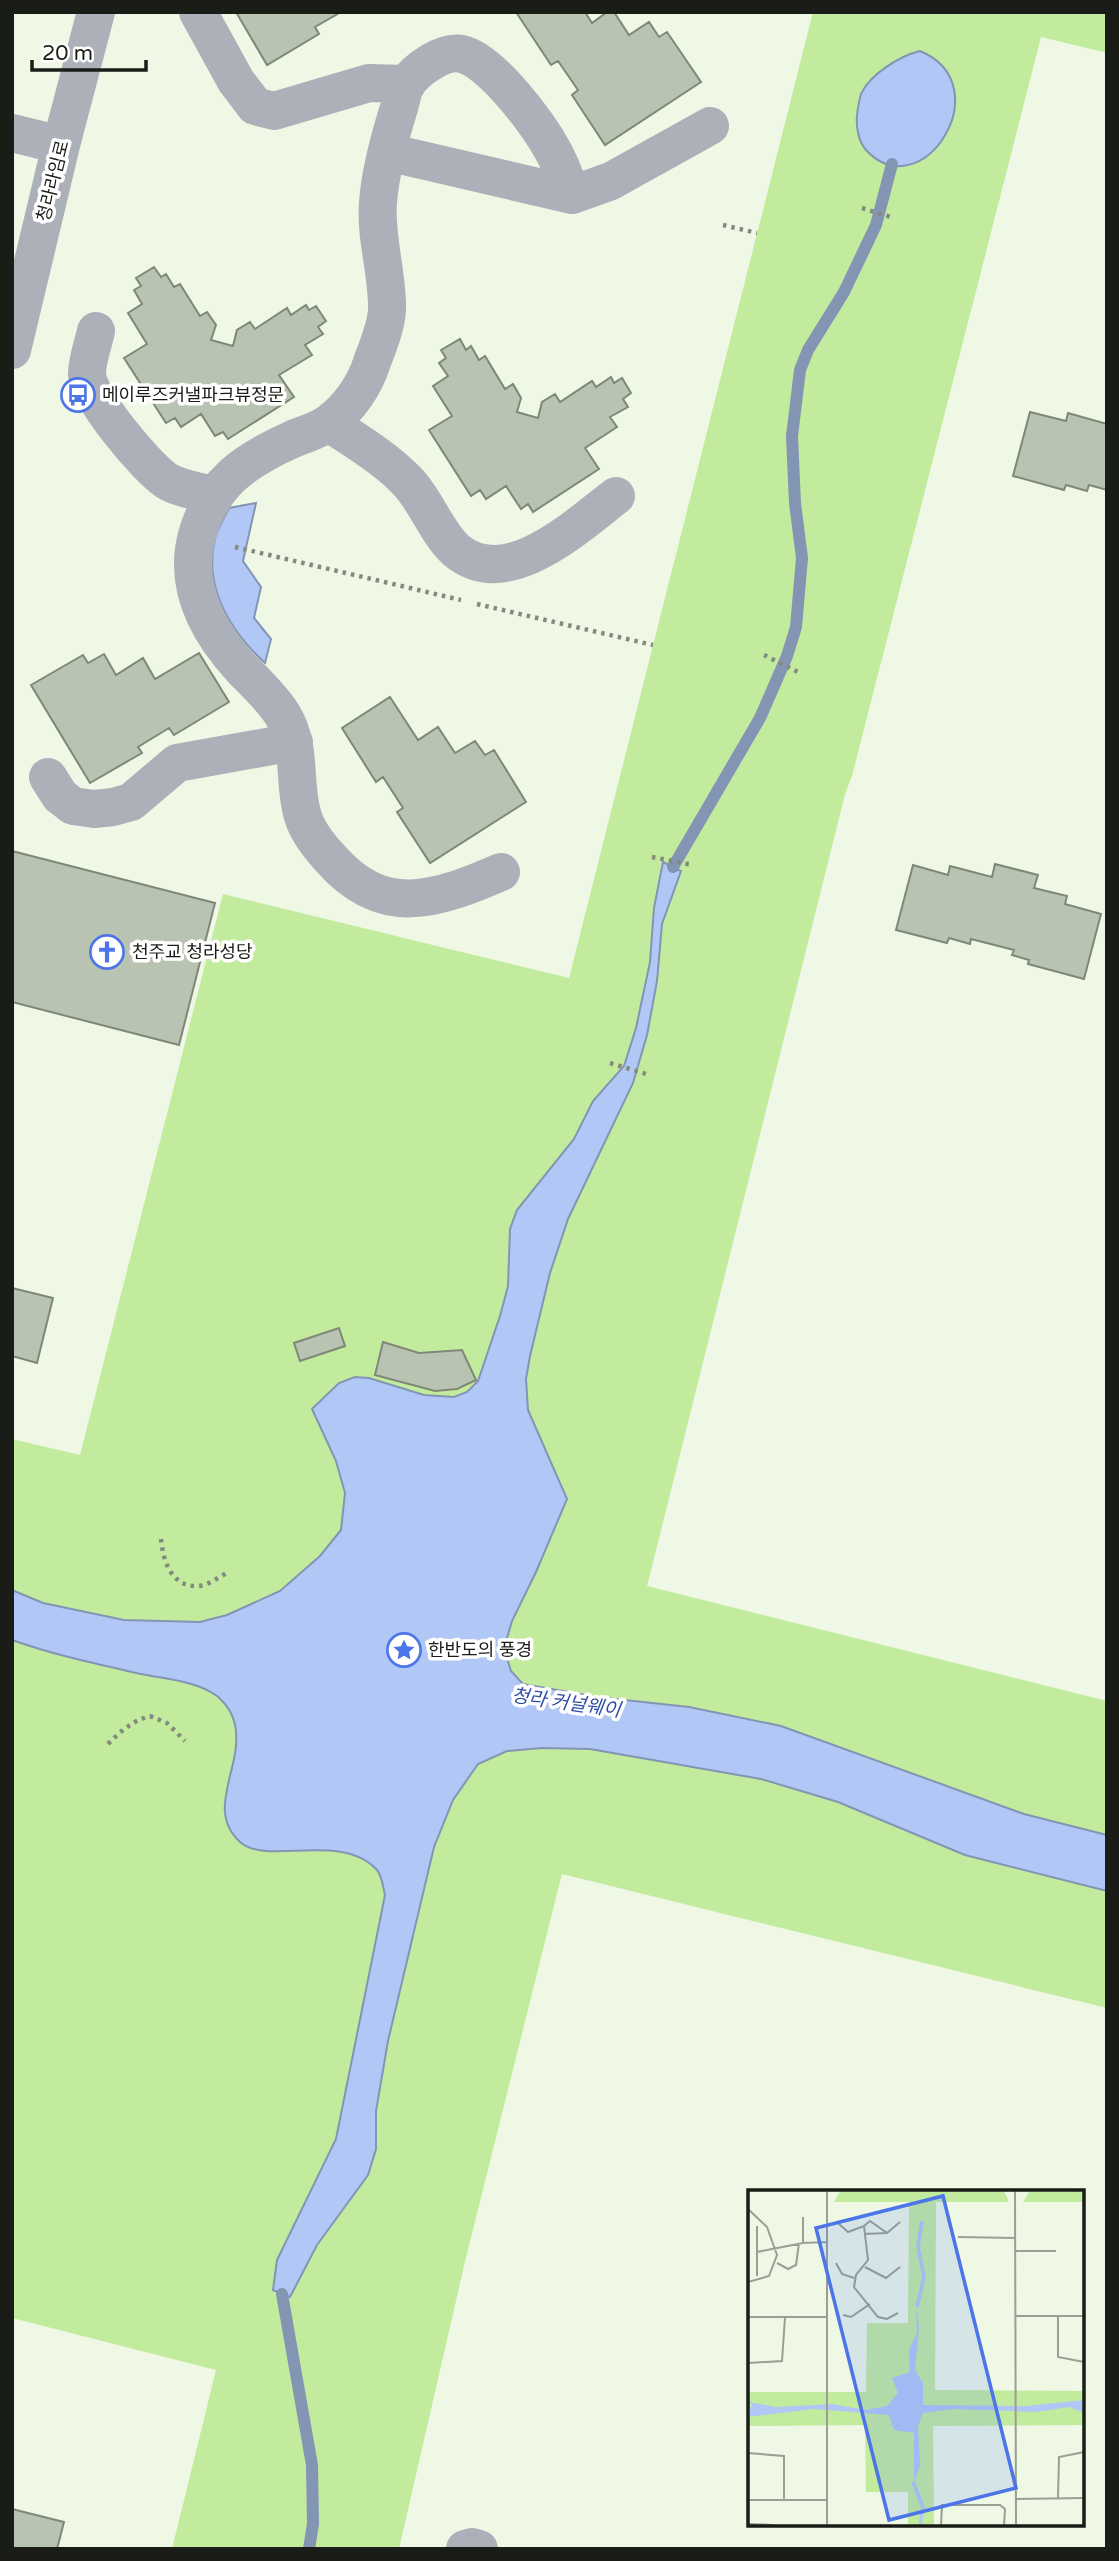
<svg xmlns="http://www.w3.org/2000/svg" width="1119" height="2561" font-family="'Varela Round','Noto Sans KR',sans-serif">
	<rect width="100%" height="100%" fill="#eef8e5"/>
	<!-- green -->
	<path fill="#c3eb9e" d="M 813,12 L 1107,12 L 1107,53 L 1041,37 L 852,776 L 845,794 L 647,1586 L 1107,1701 L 1107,2008 L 562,1874 L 464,2266 L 399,2549 L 172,2549 L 216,2370 L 12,2318 L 12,1439 L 80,1455 L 223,894 L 569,978 Z"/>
	<!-- water -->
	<path fill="#b1c7f6" stroke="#8494b3" stroke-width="2" d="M 920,51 C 1002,85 922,210 866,150 C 858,141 856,126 857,115 C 858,108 859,100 861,94 C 870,74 900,56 920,51 Z
		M 256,503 L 243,561 L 261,587 L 254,618 L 271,639 L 265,663 C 230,631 203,587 215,538 C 218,528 224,518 229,508 Z
		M 663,862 L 681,871 L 662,924 L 657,981 L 647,1035 L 633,1083 L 568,1219 L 550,1273 L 530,1356 L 526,1379 L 528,1410 L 567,1499 L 536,1572 L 512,1621 L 504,1648 L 511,1671 L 523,1684 L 597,1697 L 689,1707 L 781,1726 L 1024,1814 L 1107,1835 L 1107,1891 L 965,1855 L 838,1802 L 761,1779 L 590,1749 L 542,1748 L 507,1751 L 478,1764 L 453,1800 L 434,1847 L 388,2041 L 376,2111 L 376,2149 L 368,2175 L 317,2245 L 290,2297 L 273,2290 L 277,2260 L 336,2139 L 385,1895 C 383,1887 382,1876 377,1870 C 342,1831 266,1866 240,1842 C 206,1811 240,1771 236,1732 C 235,1718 229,1706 217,1696 C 197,1681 165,1679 141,1674 C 97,1664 54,1655 12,1640 L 12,1590 L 43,1603 L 124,1620 L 200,1622 L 227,1615 L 280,1591 L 320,1556 L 341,1530 L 345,1493 L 336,1461 L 312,1409 L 339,1383 L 355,1377 L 369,1378 L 424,1395 L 454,1397 L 467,1392 L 478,1381 L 500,1316 L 508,1286 L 510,1229 L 517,1210 L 574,1139 L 593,1101 L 624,1066 L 636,1028 L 650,962 L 654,908 Z"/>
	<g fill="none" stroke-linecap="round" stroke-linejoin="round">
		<!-- stream -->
		<path stroke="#8494b3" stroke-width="12" d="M 673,867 L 760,718 L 787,656 L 796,627 L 802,558 L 795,503 L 792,436 L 800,370 L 808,350 L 844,292 L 876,225 L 892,164
			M 282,2294 L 312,2465 L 313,2524 L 309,2549"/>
	</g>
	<!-- building -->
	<path fill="#b9c3b1" stroke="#7f8877" stroke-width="2" d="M 236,12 L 341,12 L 315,27 L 319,34 L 267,65 Z
		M 516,12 L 585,12 L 592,23 L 607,12 L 614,12 L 629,35 L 649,22 L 659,37 L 667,32 L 701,82 L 605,145 L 572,95 L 578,90 L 558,61 L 551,65 Z
		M 154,267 L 161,277 L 166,274 L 174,287 L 180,284 L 200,316 L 207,312 L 216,325 L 211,340 L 233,346 L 237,330 L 250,322 L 255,329 L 287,308 L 291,315 L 306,305 L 309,310 L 316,306 L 326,321 L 318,327 L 323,334 L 305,345 L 312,355 L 279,375 L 294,397 L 228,439 L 223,432 L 215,436 L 201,414 L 181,427 L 175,418 L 166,423 L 124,358 L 147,344 L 128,313 L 142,304 L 134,290 L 141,286 L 136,278 Z
		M 460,339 L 466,350 L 471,346 L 479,360 L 485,356 L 505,389 L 513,384 L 521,398 L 517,412 L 538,418 L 542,402 L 555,394 L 560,402 L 592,381 L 596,387 L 611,377 L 614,383 L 622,378 L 631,393 L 623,399 L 628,407 L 610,417 L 617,427 L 585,448 L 599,469 L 533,512 L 528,504 L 521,509 L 506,486 L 486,499 L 480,490 L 471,496 L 429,430 L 452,416 L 433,386 L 448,376 L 439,363 L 446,358 L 441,350 Z
		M 1030,412 L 1066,421 L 1068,413 L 1107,424 L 1107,490 L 1089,485 L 1087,491 L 1066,485 L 1064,490 L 1013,476 Z
		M 199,653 L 229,702 L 174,735 L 169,728 L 138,747 L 142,753 L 90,783 L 31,685 L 83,655 L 88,663 L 104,654 L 116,675 L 143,658 L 155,679 Z
		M 390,697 L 418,740 L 438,727 L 455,753 L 475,741 L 485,755 L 494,750 L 526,802 L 430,863 L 397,812 L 403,808 L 383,777 L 376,782 L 342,728 Z
		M 12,851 L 215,903 L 179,1045 L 12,1002 Z
		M 995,864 L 1038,875 L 1034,888 L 1067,896 L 1065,904 L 1101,914 L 1084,979 L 1028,964 L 1029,960 L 1012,955 L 1014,950 L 971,939 L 970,944 L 949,938 L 947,943 L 896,930 L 913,865 L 948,875 L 950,866 L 992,877 Z
		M 12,1288 L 53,1298 L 37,1363 L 12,1356 Z
		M 339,1328 L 345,1346 L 300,1361 L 294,1343 Z
		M 383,1342 L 419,1353 L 462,1350 L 476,1380 L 457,1389 L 435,1391 L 375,1375 Z
		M 12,2509 L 64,2522 L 57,2549 L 12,2549 Z"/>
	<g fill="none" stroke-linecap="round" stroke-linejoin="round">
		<!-- path -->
		<path stroke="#848b7e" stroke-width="4.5" stroke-dasharray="3.5 5" stroke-linecap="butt" d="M 862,208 L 894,218
			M 723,225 L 757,233
			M 235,547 L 461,600
			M 477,604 L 653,645
			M 764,655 L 802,674
			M 652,857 L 693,865
			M 610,1063 L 646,1074
			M 161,1539 C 163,1560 171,1588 199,1586 C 209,1585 220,1576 229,1572
			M 108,1744 C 121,1731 132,1721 150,1716 L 167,1723 L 185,1741"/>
		<!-- minor -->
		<path stroke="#acb0b8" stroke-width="38" d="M 198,12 L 236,81 L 255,106 L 274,111 L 369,83 L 407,84
			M 12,133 L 61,145
			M 387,152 L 572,195 L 611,181 L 710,126
			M 96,331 C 93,345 87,360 87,374 C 87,397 147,468 167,481 C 180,489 199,491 213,495
			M 12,350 L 61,145 L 96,12
			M 329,423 C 356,441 385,458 407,481 C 426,500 437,534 457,551 C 507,592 577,526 616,496
			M 48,777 L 60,796 L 73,806 L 94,809 L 113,807 L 131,802 L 177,763 L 294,742
			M 501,872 C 436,900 383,919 330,858 C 318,845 306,830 302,813 C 293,780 302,745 282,714 C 272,698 256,683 242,669 C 208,632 183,586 197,535 C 212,482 246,460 293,439 C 305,434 320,430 330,422 C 349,408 365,385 372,362 C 378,346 386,327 387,310 C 388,275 375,237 378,203 C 380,172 389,140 398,111 C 401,103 402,92 406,85 C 416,69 444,50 462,54 C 492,61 539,125 553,151 C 561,165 566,180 572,195
			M 465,2549 L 472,2547 L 479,2549"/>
	</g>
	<!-- icons -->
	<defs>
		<g id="bus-ring" transform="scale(1.75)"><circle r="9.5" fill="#fff" stroke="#4c75e9" stroke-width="1.5"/><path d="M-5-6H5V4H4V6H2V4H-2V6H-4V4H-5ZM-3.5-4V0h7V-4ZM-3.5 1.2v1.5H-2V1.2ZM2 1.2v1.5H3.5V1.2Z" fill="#4c75e9"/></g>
		<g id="church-ring" transform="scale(1.75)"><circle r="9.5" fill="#fff" stroke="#4c75e9" stroke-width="1.5"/><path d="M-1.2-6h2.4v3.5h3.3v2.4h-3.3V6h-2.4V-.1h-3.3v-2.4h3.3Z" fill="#4c75e9"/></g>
		<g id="sight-ring" transform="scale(1.75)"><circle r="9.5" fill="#fff" stroke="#4c75e9" stroke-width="1.5"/><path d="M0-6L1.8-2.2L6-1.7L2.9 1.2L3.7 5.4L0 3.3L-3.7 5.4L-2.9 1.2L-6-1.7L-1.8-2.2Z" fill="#4c75e9"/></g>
	</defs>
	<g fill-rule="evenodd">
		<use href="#bus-ring" x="78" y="395"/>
		<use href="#church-ring" x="107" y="952"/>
		<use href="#sight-ring" x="404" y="1650"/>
	</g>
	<g text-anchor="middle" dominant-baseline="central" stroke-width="7" stroke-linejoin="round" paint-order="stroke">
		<!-- street labels -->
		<g font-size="18" fill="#1a1d17" stroke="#fff">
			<text transform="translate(53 181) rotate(-76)">청라라임로</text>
		</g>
		<!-- poi labels -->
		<g font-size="18" fill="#1a1d17" stroke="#fff" text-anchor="start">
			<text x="102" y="395">메이루즈커낼파크뷰정문</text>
			<text x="132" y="952">천주교 청라성당</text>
			<text x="428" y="1650">한반도의 풍경</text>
		</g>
		<!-- water labels -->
		<g font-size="19" font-style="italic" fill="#2f4ea7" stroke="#fff">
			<text transform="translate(566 1703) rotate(8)">청라 커널웨이</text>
		</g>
	</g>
	<!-- overview -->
	<g transform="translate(748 2190)">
		<rect width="336" height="336" fill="#eef8e5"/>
		<path d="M 92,1 L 256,1 L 261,12 L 188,12 L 187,200 L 336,201 L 336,235 L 185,236 L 186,335 L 160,335 L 160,302 L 118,302 L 117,235 L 0,236 L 0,202 L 118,202 L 119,133 L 160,133 L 161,12 L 86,12 ZM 336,1 L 336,12 L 275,12 L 281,2 Z" fill="#c3eb9e"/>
		<path d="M 168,117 L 171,137 L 167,180 L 175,193 L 175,215 L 278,216 L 336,210 L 336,223 L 322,217 L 288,222 L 205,219 L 175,223 L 170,236 L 172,276 L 166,292 L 166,243 L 146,240 L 141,225 L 66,219 L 0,227 L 0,218 L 5,216 L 0,212 L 28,217 L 84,214 L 118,220 L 139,216 L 150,203 L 144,188 L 162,182 L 161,161 L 169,142 Z" fill="#b1c7f6"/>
		<path fill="none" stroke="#b1c7f6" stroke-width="3.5" d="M 169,117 L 176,87 L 170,57 L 174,31M 165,292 L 175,317 L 172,335"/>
		<path fill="none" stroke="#99a093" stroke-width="2" d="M 79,1 L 79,335M 267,1 L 268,335M 0,19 L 19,37 L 29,65 L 21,86 L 0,92M 55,27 L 55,53 L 79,52M 90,33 L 100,42 L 116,36M 9,36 L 9,86M 139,43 L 122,31 L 116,36 L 120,70 L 108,85 L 106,97 L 130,127 L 139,129 L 150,123M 116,44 L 139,43 L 152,32M 210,47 L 268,48M 268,61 L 308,61M 9,62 L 55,53M 29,73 L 40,79 L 48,75 L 51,53M 88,73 L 94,84 L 106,88M 117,77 L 138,88 L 152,77M 95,125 L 103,127 L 122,114M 268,126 L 336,126M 310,126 L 310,167 L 336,172M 0,127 L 79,127M 0,173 L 34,171 L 37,127M 0,263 L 36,266 L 36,310M 310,308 L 311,267 L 336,262M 268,309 L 336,308M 0,310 L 79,310M 0,334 L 26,335M 193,335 L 194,315 L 252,315 L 257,319 L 256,335"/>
		<path fill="#4c75e9" fill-opacity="0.15" stroke="#4c75e9" stroke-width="3.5" d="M 195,6 L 268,298 L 141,330 L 68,38 Z"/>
		<rect width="336" height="336" fill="none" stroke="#1a1d17" stroke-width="3.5"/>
	</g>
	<!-- border -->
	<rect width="1119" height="2561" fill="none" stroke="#1a1d17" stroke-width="28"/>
	<!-- scale -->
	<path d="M32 60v10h114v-10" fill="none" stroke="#1a1d17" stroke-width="3.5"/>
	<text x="42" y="60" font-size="21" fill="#1a1d17" stroke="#ffffff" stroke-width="5" paint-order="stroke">20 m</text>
</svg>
